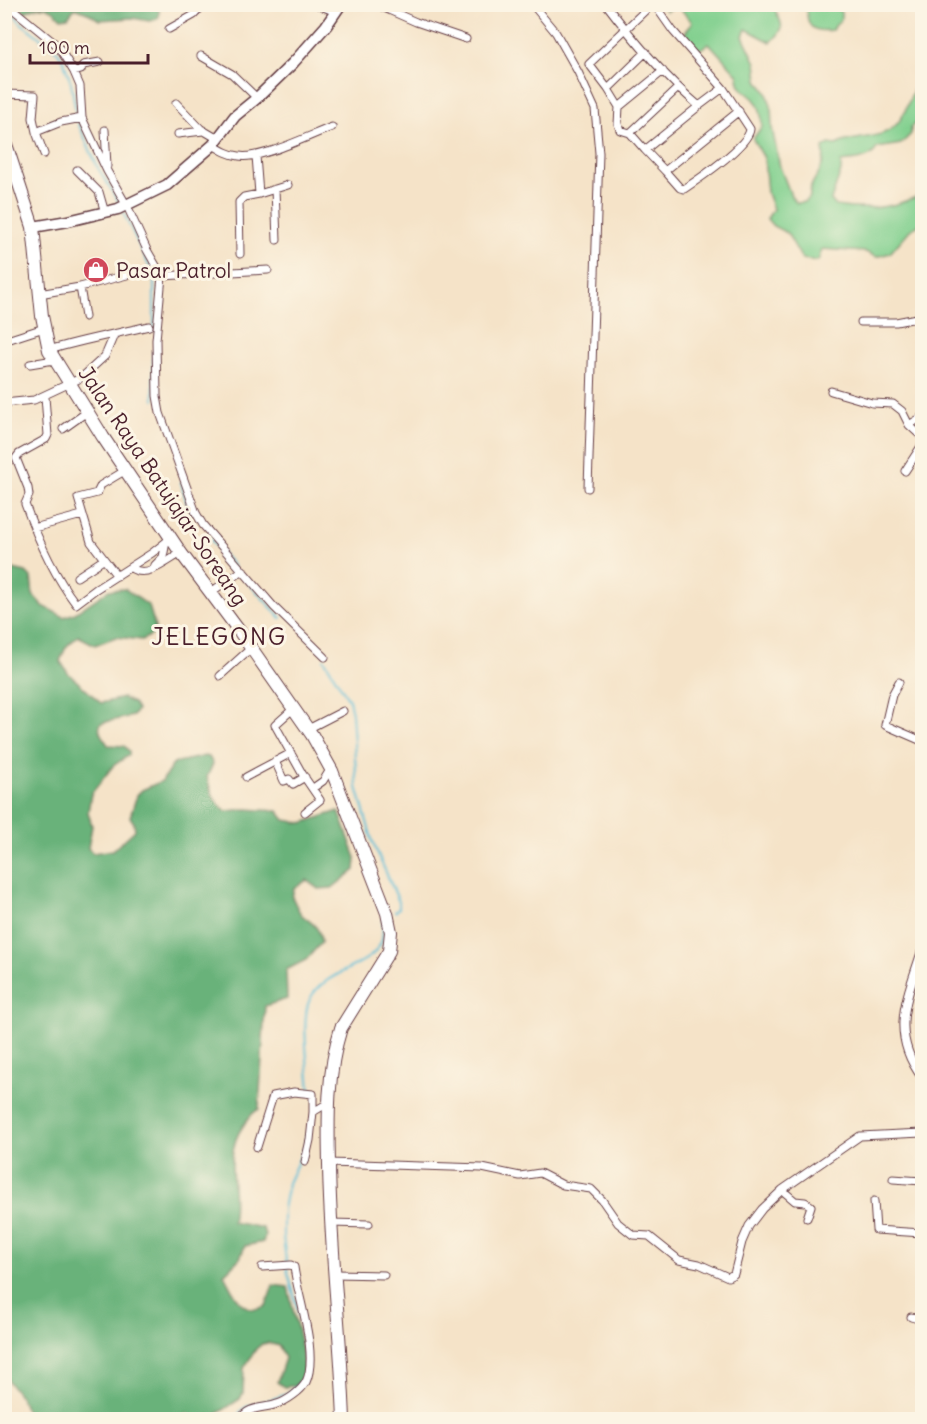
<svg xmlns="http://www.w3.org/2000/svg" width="927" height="1424" font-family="Delius,sans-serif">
	<rect width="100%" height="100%" fill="#fcf5e5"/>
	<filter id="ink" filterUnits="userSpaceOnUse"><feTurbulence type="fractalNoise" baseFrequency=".0167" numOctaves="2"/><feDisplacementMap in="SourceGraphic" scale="12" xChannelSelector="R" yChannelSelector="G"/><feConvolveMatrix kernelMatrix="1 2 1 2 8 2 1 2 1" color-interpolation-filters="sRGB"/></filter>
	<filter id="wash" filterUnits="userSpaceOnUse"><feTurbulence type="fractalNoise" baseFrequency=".008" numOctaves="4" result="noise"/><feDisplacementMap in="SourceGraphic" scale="24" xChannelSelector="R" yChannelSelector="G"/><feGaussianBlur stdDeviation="1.35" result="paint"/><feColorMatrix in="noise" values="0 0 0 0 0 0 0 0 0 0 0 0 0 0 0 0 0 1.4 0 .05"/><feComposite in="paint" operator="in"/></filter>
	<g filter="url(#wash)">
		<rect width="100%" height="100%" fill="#f5e3c8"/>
		<!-- green -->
		<path fill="#82d08f" stroke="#66785d" stroke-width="1.5" d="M 662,5 L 773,5 C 780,23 789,26 771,42 L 746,29 L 743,36 L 756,63 L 758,80 L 767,93 L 771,106 L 772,128 L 780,167 L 792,198 L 797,203 L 804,202 L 810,197 C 807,180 828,172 823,148 L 829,144 L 836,145 C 853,135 879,141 895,126 C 909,112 909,91 922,76 L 922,118 L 911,127 L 911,134 L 901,144 L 877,148 C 870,161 854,160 841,162 L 841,171 L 831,200 L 836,206 C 866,211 895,208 922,194 L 922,223 L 910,230 L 890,253 L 876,257 L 866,252 L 822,249 L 818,261 L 802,259 L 787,233 L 773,226 L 767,219 L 773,209 L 767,193 L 764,158 L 753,139 L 762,126 C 762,117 760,105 753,98 C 744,90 738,88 738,75 L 709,43 L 698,51 L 684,35 L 692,22 L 677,5 L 666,11 Z
			M 806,5 C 820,4 830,3 841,12 L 841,19 L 832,30 C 809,33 807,25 806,5 Z"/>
		<!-- forest -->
		<path fill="#69b27a" stroke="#5a6852" stroke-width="1.5" d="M 17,5 L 159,5 L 159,16 L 157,19 L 149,21 L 133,18 L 99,20 L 90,14 L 75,8 L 68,17 L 61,18 C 50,5 40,4 25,12 Z
			M 4,567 L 26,572 L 31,577 L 33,595 L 43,606 L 64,617 L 75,613 L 109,590 L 125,589 L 149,606 L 155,626 L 155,633 L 142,640 L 116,637 L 95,645 L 78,636 L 66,647 L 60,661 L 68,673 L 101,703 L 123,698 L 133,703 L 137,710 L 133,716 L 101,723 C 96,731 104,738 108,745 L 124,746 L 129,751 L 129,755 L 113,766 L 91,794 L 88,812 L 92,826 L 88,848 L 93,853 L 113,850 L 135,830 L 134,823 L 130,817 L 137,795 L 142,790 L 162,781 L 174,763 L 205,756 L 209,757 L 213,764 L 207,777 C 210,791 214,802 226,811 L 247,809 L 278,811 L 285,820 L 302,823 L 339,811 L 356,858 L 355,870 L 332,888 L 318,889 L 307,880 L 294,889 L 292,897 C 295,902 298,911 302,915 C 312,924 321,927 321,943 L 306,960 L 286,970 L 287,999 L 265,1006 L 259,1109 C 251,1113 248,1119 243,1126 C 222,1156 239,1190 232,1222 L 263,1228 L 265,1236 L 263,1242 L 245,1246 L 240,1258 L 224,1274 C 233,1291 242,1318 266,1306 L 273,1285 L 288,1287 L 302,1349 L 304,1376 L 294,1386 L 284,1387 L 277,1382 L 285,1358 L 279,1346 L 268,1343 L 262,1344 L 256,1349 L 244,1368 L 243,1393 L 240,1399 L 214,1416 L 193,1417 L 187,1413 L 174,1420 L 29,1419 L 21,1398 L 5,1377 Z"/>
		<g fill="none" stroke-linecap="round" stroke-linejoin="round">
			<!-- stream -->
			<path stroke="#5abed8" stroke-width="2" d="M 6,4 L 21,23 L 57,51 L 64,62 L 71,83 L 76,112
				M 78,123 L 98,168 L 120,204
				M 123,212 L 154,276 L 154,331
				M 153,352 L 154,400
				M 181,482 L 187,504 L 193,513
				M 207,535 L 234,567
				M 244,578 L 281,618
				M 324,659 L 349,700 L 352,713 L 357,787 L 373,843 L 399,902 L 399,908 L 395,912
				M 310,1092 C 309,1070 300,1018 310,999 C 324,970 373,967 381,942 C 384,936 382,926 383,919
				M 307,1361 L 303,1329 L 287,1269 L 283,1236 L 283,1209 L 288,1183 L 305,1146 L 307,1133
				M 237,1420 C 239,1395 289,1409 305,1375"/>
		</g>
	</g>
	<g filter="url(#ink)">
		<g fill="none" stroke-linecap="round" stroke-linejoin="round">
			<!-- minor casing -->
			<g stroke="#643c43" stroke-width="9">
				<path id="minor" d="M 316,4 L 336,12
					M 375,4 L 416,22 L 466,39
					M 532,4 L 556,33 L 578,72 L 595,109 L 599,153 L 588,488
					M 606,4 C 634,41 664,76 699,106 L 645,150 L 630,133 L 620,130 L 618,124 L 619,107 L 608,89 L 646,52
					M 654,4 L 673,31 L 723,88 L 750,129 C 749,145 699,179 684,189 L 680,188 L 665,171
					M 14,10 L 58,46 L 74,72 L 80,86 L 82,118 L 107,171 L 127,206 L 147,250 L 162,276 L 156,340 L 157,396 L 160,413 L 196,513 L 203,525 L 274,607 L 325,657
					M 169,29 L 194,15 L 204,4
					M 201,56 L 232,74 L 257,98
					M 74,72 L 81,70 L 83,65 L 100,62
					M 608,89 L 589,64 L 652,4
					M 4,94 L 35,95 L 33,118 L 36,132
					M 176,103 L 201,129 L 218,139
					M 699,106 L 723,88
					M 619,107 L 663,71
					M 105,130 L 107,166
					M 630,133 L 678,88
					M 178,134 L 203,131
					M 213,145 C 221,150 229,155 239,156 C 261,160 310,135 332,127
					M 645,150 L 665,171 L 739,111
					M 44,154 L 36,132 L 61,122 L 82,118
					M 77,170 L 99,192 L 105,213
					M 275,189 L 277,240
					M 259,194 L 288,185
					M 240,254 L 239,202 L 244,197 L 259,194 L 256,156
					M 162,276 L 268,270
					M 80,287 L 85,317
					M 39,294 L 80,287 L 127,275
					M 861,322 L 896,322 L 922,317
					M 4,341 L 44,328
					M 49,350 C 82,340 115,334 149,326
					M 30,364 L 54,360
					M 831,391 L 872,403 L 893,404 L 902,411 L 909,425
					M 45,397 L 48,435 L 46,439 L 19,454 L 16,458 L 28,488 L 29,495 L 25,504 C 38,540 53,574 76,604 L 96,589 L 152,553 L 171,538
					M 4,403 L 34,400 L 81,378 L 105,356 L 114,335
					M 922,417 L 909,425 L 922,437
					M 63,429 L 87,412
					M 905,471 L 922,445
					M 34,528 L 82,515
					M 155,565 L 163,557 L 166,542
					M 131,568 C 147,579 167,561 181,553
					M 117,576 L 91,542 L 78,498 L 97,493 L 101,485 L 126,470
					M 77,577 L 103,560
					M 211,592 L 243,570
					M 220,676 L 251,648
					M 899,682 L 892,695 L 885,725 L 922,741
					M 294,708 L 275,725 L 303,775 L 320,800 L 305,812
					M 308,729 L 343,711
					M 275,761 L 284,781 L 289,779 L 293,784 L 305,777
					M 921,768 L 922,769
					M 246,777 L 291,753
					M 313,788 L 323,781 L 331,768
					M 257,1147 L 273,1096 L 294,1092 L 313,1094 L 313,1112
					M 305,1162 L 310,1140 L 313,1112 L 328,1103
					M 329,1163 L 482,1168 L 520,1176 L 540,1173 L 563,1185 L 591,1189 L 602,1200 L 618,1223 L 633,1235 L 649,1236 L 679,1260 L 699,1264 L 728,1277 L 734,1274 L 742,1242 L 749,1226 L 762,1209 L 782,1190 L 860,1136 L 922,1133
					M 893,1179 L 922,1181
					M 782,1190 L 795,1201 L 805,1202 L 811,1206 L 807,1218
					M 874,1201 L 876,1230 L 922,1233
					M 331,1223 L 369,1224
					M 335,1274 L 384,1275
					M 911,1317 L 922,1320
					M 240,1420 C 248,1405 265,1409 277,1404 C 287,1401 301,1391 306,1382 C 319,1354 298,1298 294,1267 L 291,1265 L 262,1267"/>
			</g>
			<!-- tertiary casing -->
			<g stroke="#643c43" stroke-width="10">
				<path id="tertiary" d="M 922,951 C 907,998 889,1033 922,1077"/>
			</g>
			<!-- primary casing -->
			<g stroke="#643c43" stroke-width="13">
				<path id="primary" d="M 33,227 L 68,221 L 118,209 L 167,185 L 213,145 L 235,116 L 257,98 L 293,63 L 326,26 L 341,4"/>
			</g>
			<!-- trunk casing -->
			<g stroke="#643c43" stroke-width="14">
				<path id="trunk" d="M 4,138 L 33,227 L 42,316 L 49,350 L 103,437 L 181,553 L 240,632 L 312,735 L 332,771 L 387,913 L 391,932 L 389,951 L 341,1028 C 327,1072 328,1119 329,1164 C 330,1249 341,1334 344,1420"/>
			</g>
			<!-- minor -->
			<use href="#minor" stroke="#fff" stroke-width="7"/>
			<!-- tertiary -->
			<use href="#tertiary" stroke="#fff" stroke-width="8"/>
			<!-- primary -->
			<use href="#primary" stroke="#fff" stroke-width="10"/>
			<!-- trunk -->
			<use href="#trunk" stroke="#fff" stroke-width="12"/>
		</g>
	</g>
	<!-- icons -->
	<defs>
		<g id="shop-disc" transform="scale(1.35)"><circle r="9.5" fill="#d1495b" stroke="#fcf5e5"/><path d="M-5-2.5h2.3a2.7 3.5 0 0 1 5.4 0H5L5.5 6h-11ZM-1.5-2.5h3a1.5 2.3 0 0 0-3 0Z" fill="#fff"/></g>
	</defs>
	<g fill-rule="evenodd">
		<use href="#shop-disc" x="96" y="270"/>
	</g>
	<g text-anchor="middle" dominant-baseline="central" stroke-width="6" stroke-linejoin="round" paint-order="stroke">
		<!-- poi labels -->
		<g font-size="21" fill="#4a1f2b" stroke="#fcf5e5" text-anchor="start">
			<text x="116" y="270">Pasar Patrol</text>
		</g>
		<!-- street labels -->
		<g font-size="21" fill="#4a1f2b" stroke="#fcf5e5">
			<text transform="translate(163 486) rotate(56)">Jalan Raya Batujajar-Soreang</text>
		</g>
		<!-- quarter labels -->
		<g font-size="24" letter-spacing="1.5" fill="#4a1f2b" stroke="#fcf5e5">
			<text x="219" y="636">JELEGONG</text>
		</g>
	</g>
	<!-- margin -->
	<rect width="927" height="1424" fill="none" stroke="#fcf5e5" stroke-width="24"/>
	<!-- scale -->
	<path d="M30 54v9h118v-9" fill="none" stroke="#4a1f2b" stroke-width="3"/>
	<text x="39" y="54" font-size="18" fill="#4a1f2b" stroke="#fcf5e5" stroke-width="4.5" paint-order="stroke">100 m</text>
</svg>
